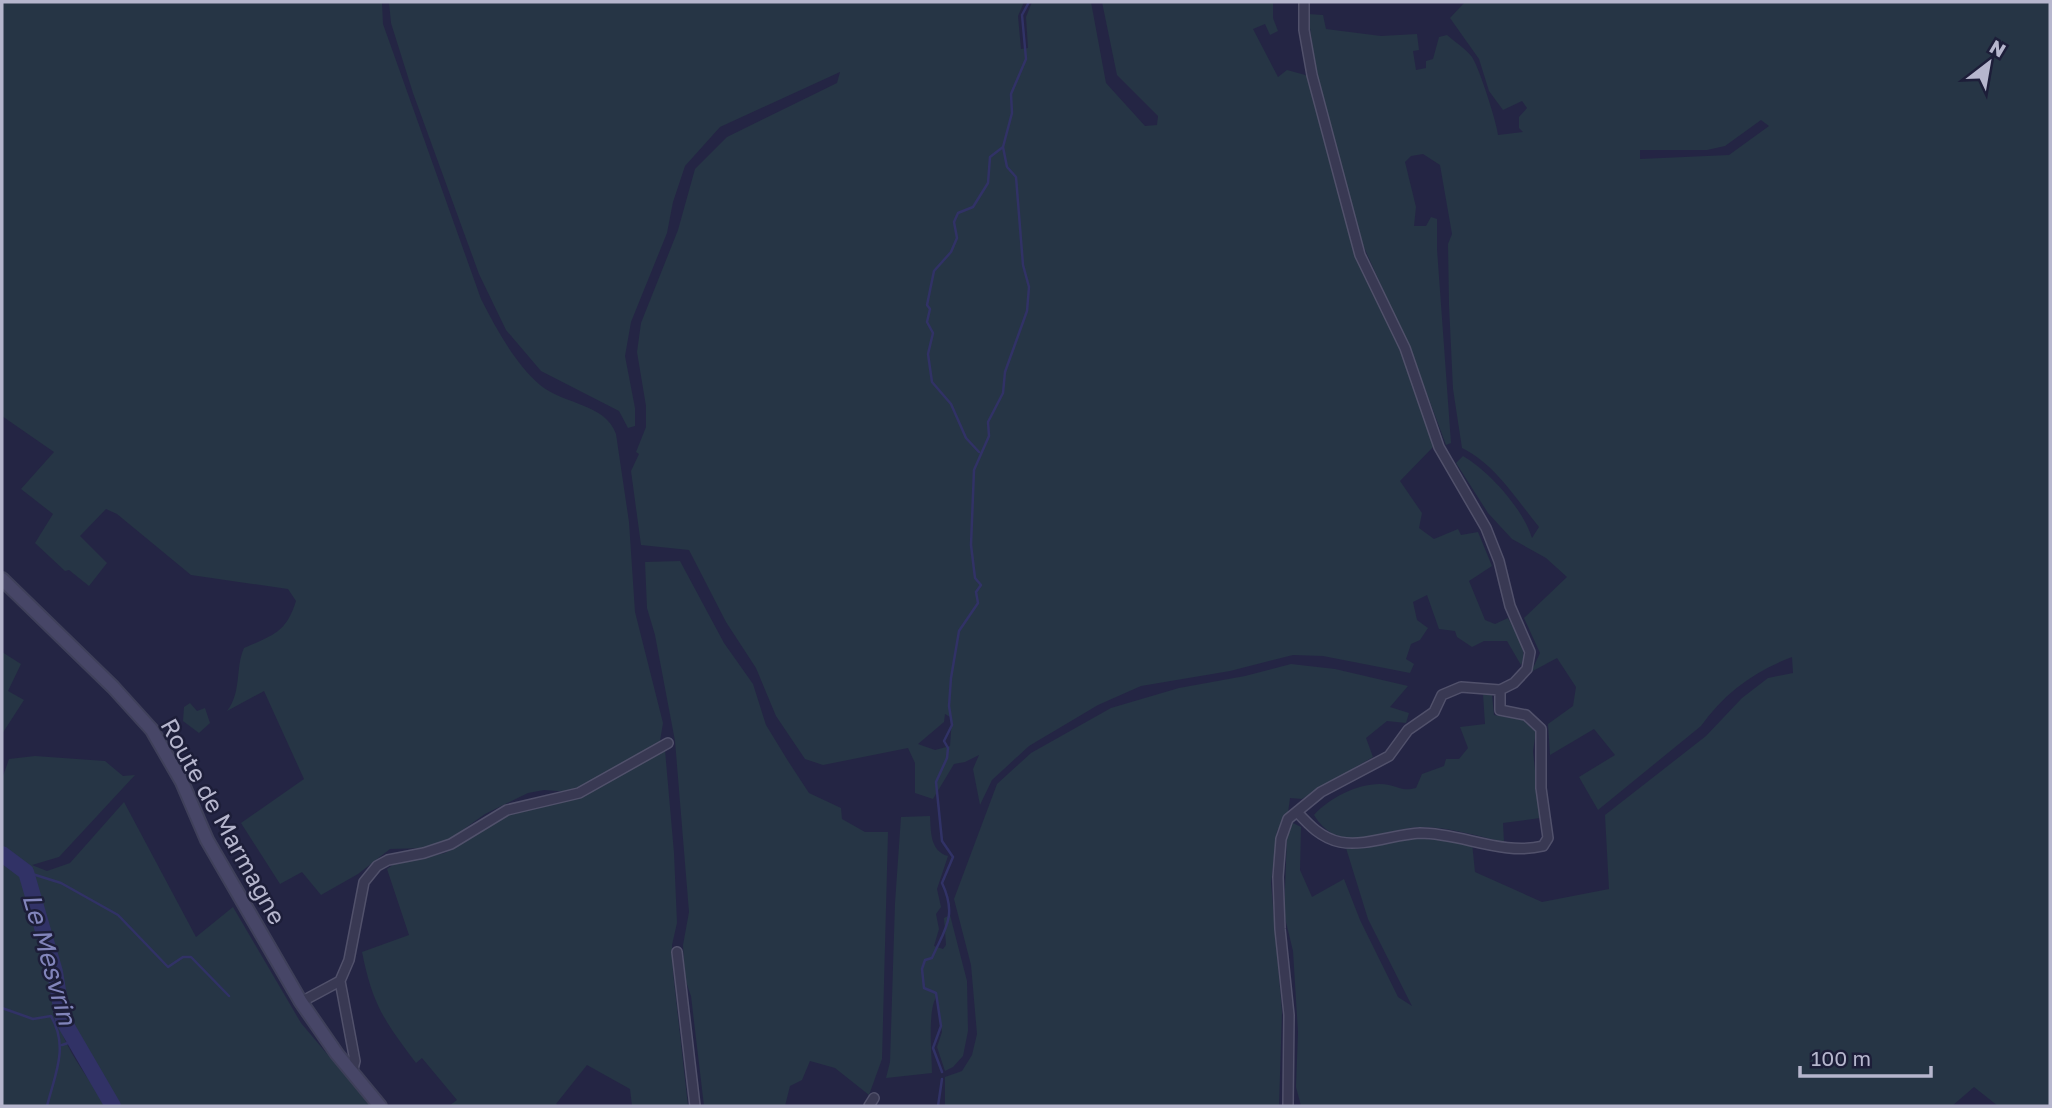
<svg xmlns="http://www.w3.org/2000/svg" width="2052" height="1108" font-family="'Golos Text',sans-serif">
	<rect width="100%" height="100%" fill="#242544"/>
	<!-- green -->
	<path fill="#263545" fill-rule="evenodd" d="M 2,2 L 388,2 L 382,3 L 383,24 L 481,299 C 497,330 514,362 540,385 C 564,405 605,403 616,434 L 629,522 L 635,612 L 663,723 L 660,741 L 585,787 L 569,792 L 544,790 L 528,793 L 485,814 L 446,842 L 425,848 L 390,849 L 358,874 L 321,895 L 302,872 L 280,884 L 241,823 L 304,779 L 264,691 L 227,711 C 242,692 235,668 244,648 C 273,635 286,633 296,601 L 288,589 L 191,575 L 117,514 L 106,509 L 80,536 L 107,563 L 89,586 L 69,570 L 65,571 L 35,543 L 53,514 L 21,489 L 54,452 L 2,416 Z
		M 389,2 L 1024,2 L 1018,16 L 1021,49 L 1028,48 L 1026,17 L 1032,2 L 1091,2 L 1106,83 L 1145,126 L 1157,125 L 1158,116 L 1117,75 L 1102,2 L 1273,2 L 1273,18 L 1278,31 L 1270,35 L 1265,24 L 1253,29 L 1278,77 L 1287,70 L 1309,76 L 1354,247 L 1407,363 L 1434,446 L 1400,481 L 1422,513 L 1419,528 L 1434,539 L 1458,529 L 1461,535 L 1478,532 L 1492,566 L 1469,581 L 1485,620 L 1495,624 L 1508,618 C 1515,632 1529,649 1521,665 L 1507,641 L 1484,641 L 1472,647 L 1457,637 L 1455,631 L 1439,629 L 1427,595 L 1413,602 L 1417,620 L 1428,628 L 1420,640 L 1411,644 L 1406,659 L 1414,664 L 1410,673 L 1323,656 L 1293,655 L 1230,671 L 1141,686 L 1098,705 L 1029,746 L 992,780 L 980,805 L 973,769 L 979,755 L 965,762 L 954,764 L 933,799 L 915,793 L 915,763 L 908,748 L 823,765 L 805,759 L 776,716 L 756,668 L 726,622 L 689,550 L 641,545 L 631,471 L 639,454 L 636,452 L 646,427 L 646,406 L 637,352 L 641,323 L 678,230 L 695,169 L 727,137 L 837,83 L 840,72 L 720,127 L 685,166 L 673,202 L 667,233 L 631,322 L 625,356 L 635,408 L 635,426 L 628,428 L 619,411 L 541,371 L 506,330 L 479,274 L 413,93 L 391,23 ZM 945,714 L 952,718 L 950,746 L 935,750 L 918,744 L 944,722 Z
		M 1465,2 L 2050,2 L 2050,1106 L 1998,1106 L 1974,1087 L 1952,1106 L 1301,1106 L 1296,1087 L 1298,1032 L 1293,951 L 1284,914 L 1287,836 L 1293,823 L 1301,827 L 1300,870 L 1312,897 L 1344,879 L 1360,920 L 1398,997 L 1412,1006 L 1368,919 L 1346,848 L 1415,838 L 1472,843 L 1475,872 L 1542,902 L 1609,889 L 1605,815 L 1706,736 L 1742,698 L 1768,678 L 1793,673 L 1792,657 C 1755,671 1724,693 1701,726 L 1598,810 L 1579,777 L 1615,755 L 1594,729 L 1550,755 L 1548,724 L 1573,706 L 1576,687 L 1557,658 L 1531,672 L 1540,653 L 1524,618 L 1567,577 L 1546,558 L 1512,539 L 1488,513 L 1456,463 L 1463,456 C 1490,472 1523,509 1532,538 L 1539,527 C 1517,500 1494,463 1462,448 L 1453,389 L 1449,305 L 1448,244 L 1452,234 L 1440,165 L 1423,154 L 1411,156 L 1405,162 L 1416,207 L 1414,226 L 1426,226 L 1431,217 L 1437,219 L 1437,249 L 1451,443 L 1446,445 L 1412,354 L 1362,243 L 1317,77 L 1308,14 L 1323,15 L 1326,29 L 1381,36 L 1417,34 L 1419,50 L 1413,51 L 1416,70 L 1426,68 L 1426,61 L 1433,59 L 1439,37 L 1447,35 C 1455,42 1465,48 1472,57 C 1479,67 1497,123 1498,135 L 1523,132 L 1519,128 L 1519,117 L 1527,108 L 1522,101 L 1503,110 L 1489,91 L 1479,59 L 1450,18 ZM 1761,120 L 1769,126 L 1729,155 L 1640,159 L 1640,150 L 1707,150 L 1725,146 Z
		M 680,561 L 724,643 L 753,684 L 766,725 L 788,761 L 809,793 L 841,808 L 842,819 L 865,832 L 888,832 L 882,1059 L 869,1095 L 835,1068 L 810,1061 L 802,1080 L 790,1086 L 785,1106 L 704,1106 L 691,996 L 685,979 L 683,945 L 689,912 L 675,741 L 655,635 L 647,608 L 645,562 Z
		M 2,652 L 21,664 L 8,691 L 24,700 L 2,734 Z
		M 1291,664 L 1335,669 L 1408,686 L 1390,707 L 1409,713 L 1406,723 L 1387,721 L 1366,738 L 1373,757 L 1302,799 L 1290,798 L 1288,813 L 1277,831 L 1271,883 L 1282,1012 L 1279,1106 L 945,1106 L 945,1077 L 962,1071 L 972,1055 L 977,1034 L 971,965 L 954,899 L 997,784 L 1031,753 L 1111,708 L 1179,688 L 1245,676 Z
		M 1483,694 L 1492,695 L 1494,715 L 1523,720 L 1536,732 L 1533,751 L 1540,818 L 1503,823 L 1504,842 C 1477,836 1446,826 1418,827 C 1379,830 1340,857 1314,815 C 1330,797 1364,780 1389,785 C 1401,788 1404,791 1416,788 L 1422,774 L 1444,766 L 1446,759 L 1459,759 L 1468,748 L 1460,727 L 1485,724 Z
		M 190,703 L 197,711 L 205,708 L 210,723 L 199,733 L 183,721 L 184,707 Z
		M 665,750 L 674,853 L 677,923 L 672,945 L 673,972 L 688,1106 L 632,1106 L 630,1089 L 587,1065 L 556,1104 L 558,1106 L 449,1106 L 457,1100 L 422,1058 L 416,1063 C 384,1020 373,1006 362,952 L 409,935 L 387,869 L 394,864 L 445,853 L 500,817 L 586,793 Z
		M 35,756 L 105,761 L 123,776 L 135,775 L 59,857 L 32,865 L 47,871 L 70,863 L 124,802 L 196,937 L 233,907 L 301,1023 L 371,1106 L 121,1106 L 68,1018 L 63,989 L 55,988 C 50,1033 84,1071 107,1106 L 2,1106 L 2,779 L 9,759 Z
		M 930,816 C 931,832 930,851 948,856 L 937,889 L 941,907 L 936,914 L 939,929 L 934,946 L 943,949 L 946,945 L 944,918 L 950,915 L 967,981 L 968,1031 L 963,1056 L 953,1067 L 945,1071 L 937,1047 L 942,1032 L 937,996 C 927,1009 932,1055 932,1073 L 886,1078 L 890,1062 L 895,903 L 901,817 Z"/>
	<g fill="none" stroke-linecap="round" stroke-linejoin="round">
		<!-- stream -->
		<path stroke="#313266" stroke-width="2.5" d="M 979,452 L 966,438 L 951,404 L 932,382 L 928,354 L 933,333 L 927,322 L 930,309 L 927,305 L 934,271 L 951,252 L 957,238 L 954,222 L 958,213 L 973,207 L 988,183 L 990,157 L 1003,147
			M 26,872 L 61,883 L 118,915 L 168,967 L 183,957 L 191,957 L 229,996
			M 2,1008 L 33,1019 L 51,1016 C 69,1047 55,1074 47,1106
			M 62,1045 L 74,1041
			M 942,1072 L 933,1048 L 941,1026 L 936,993 L 924,988 L 922,969 L 925,960 L 932,958 C 944,930 958,917 942,883 L 953,857 L 942,841 L 936,782 L 947,758 L 948,748 L 944,741 L 952,725 L 949,706 L 951,678 L 959,631 L 978,603 L 976,592 L 981,585 L 975,578 L 971,545 L 974,470 L 989,436 L 988,422 L 1003,393 L 1005,372 L 1027,311 L 1029,287 L 1023,265 L 1016,177 L 1007,167 L 1003,147 L 1012,113 L 1011,94 L 1026,59 L 1022,15 L 1029,2
			M 938,1106 L 942,1079"/>
		<!-- river -->
		<path stroke="#313266" stroke-width="16" d="M 2,854 L 26,872 L 55,972 L 63,1020 L 113,1106"/>
		<!-- minor casing -->
		<g stroke="#51516b" stroke-width="12">
			<path id="minor" d="M 1297,812 C 1309,825 1321,838 1340,842 C 1365,847 1395,834 1420,833 C 1461,833 1503,856 1543,846 L 1548,838 L 1541,788 L 1541,729 L 1526,715 L 1500,710 L 1500,690
				M 677,952 L 695,1106
				M 340,981 L 355,1061 L 352,1073
				M 301,1002 L 340,981 L 349,960 L 364,882 L 377,866 L 388,860 L 424,853 L 451,844 L 507,810 L 579,793 L 668,743
				M 869,1106 L 874,1098
				M 1288,1106 L 1289,1015 L 1280,929 L 1278,877 L 1281,839 L 1288,819 L 1321,792 L 1389,756 L 1408,730 L 1434,712 L 1442,695 L 1461,687 L 1500,690 L 1514,683 L 1527,669 L 1530,652 L 1510,606 L 1499,561 L 1486,528 L 1439,447 L 1405,348 L 1360,255 L 1312,75 L 1304,30 L 1304,2"/>
		</g>
		<!-- secondary casing -->
		<g stroke="#3f405a" stroke-width="16">
			<path id="secondary" d="M 2,579 L 113,687 L 152,730 L 182,782 L 207,840 L 301,1002 L 337,1054 L 380,1106"/>
		</g>
		<!-- minor -->
		<use href="#minor" stroke="#393953" stroke-width="9"/>
		<!-- secondary -->
		<use href="#secondary" stroke="#474667" stroke-width="12"/>
	</g>
	<g text-anchor="middle" dominant-baseline="central" stroke-width="5" stroke-linejoin="round" paint-order="stroke">
		<!-- street labels -->
		<g font-size="24" fill="#b6b6cd" stroke="#1d1e39">
			<text transform="translate(224 821) rotate(61)">Route de Marmagne</text>
		</g>
		<!-- water labels -->
		<g font-size="26" font-style="italic" fill="#8285bb" stroke="#1d1e39">
			<text transform="translate(50 959) rotate(74)">Le Mesvrin</text>
		</g>
	</g>
	<!-- border -->
	<rect width="2052" height="1108" fill="none" stroke="#b6b6cd" stroke-width="7"/>
	<!-- north arrow -->
	<g transform="translate(1989 63) rotate(31)" stroke="#1d1e39" stroke-width="5" paint-order="stroke">
	<path d="M0-5L12 26L0 18L-12 26Z" fill="#b6b6cd"/>
	<text y="-10" font-size="19" font-weight="bold" text-anchor="middle" fill="#b6b6cd">N</text>
	</g>
	<!-- scale -->
	<path d="M1800 1066v10h131v-10" fill="none" stroke="#b6b6cd" stroke-width="3.5"/>
	<text x="1811" y="1066" font-size="21" fill="#b6b6cd" stroke="#1d1e39" stroke-width="5" paint-order="stroke">100 m</text>
</svg>
